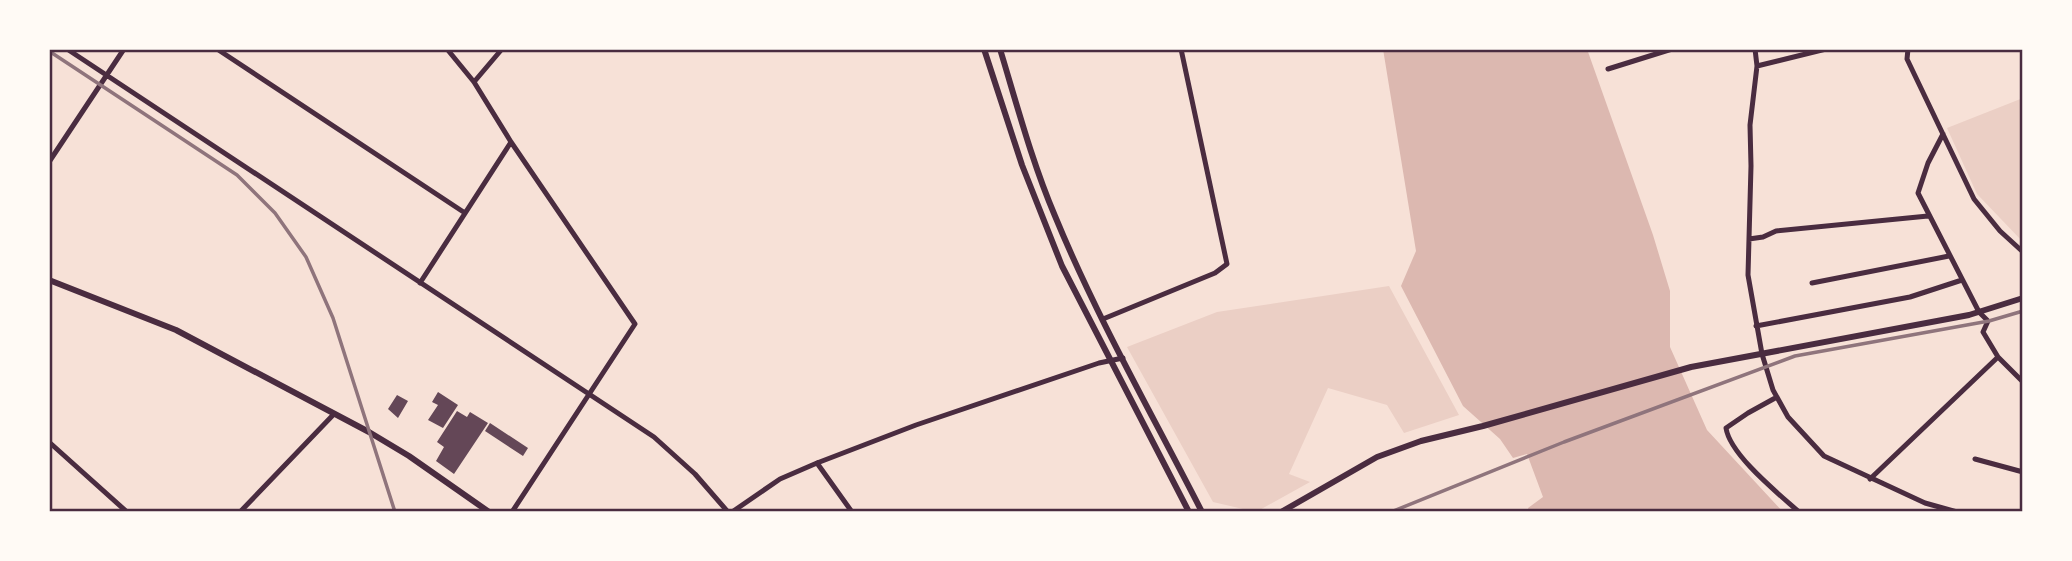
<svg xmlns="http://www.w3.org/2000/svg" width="2072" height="561" font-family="'Golos Text',sans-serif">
	<rect width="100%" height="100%" fill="#f7e1d7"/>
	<!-- green -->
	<path fill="#ebcfc5" d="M 2023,98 L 2023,242 L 1977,194 L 1947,128 Z
		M 1389,286 L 1459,415 L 1404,433 L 1387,405 L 1328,388 L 1289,474 L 1310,482 L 1256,512 L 1213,502 L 1127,347 L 1217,312 Z"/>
	<!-- water -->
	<path fill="#dcb8b0" d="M 1383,49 L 1587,49 L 1653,235 L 1670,291 L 1670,347 L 1707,430 L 1783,512 L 1529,512 L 1528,508 L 1543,497 L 1527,454 L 1513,458 L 1500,439 L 1463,406 L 1401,286 L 1416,251 Z"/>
	<!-- building -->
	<path fill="#644757" d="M 438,392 L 458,405 L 443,428 L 428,420 L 438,405 L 432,402 Z
		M 397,395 L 408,401 L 398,418 L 388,409 Z
		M 457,411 L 467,417 L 470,412 L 488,423 L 454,474 L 436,461 L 444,447 L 437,442 Z
		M 490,423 L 528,448 L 523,456 L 485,431 Z"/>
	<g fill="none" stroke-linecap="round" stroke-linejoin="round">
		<!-- minor -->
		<path stroke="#4a2c40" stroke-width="5" d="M 67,49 L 654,437 L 695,474 L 728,512
			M 217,49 L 465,213
			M 447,49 L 474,82 L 511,142 L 635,324 L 512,512
			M 1755,49 L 1757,66 L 1750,125 L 1751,166 L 1748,275 L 1762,354 L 1773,390 L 1788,417 L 1824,456 L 1925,503 L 1957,512
			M 1908,49 L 1907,59 L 1974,199 L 2000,231 L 2023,252
			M 1757,66 L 1826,49
			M 1608,69 L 1672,49
			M 474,82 L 502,49
			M 1943,134 L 1928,163 L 1918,193 L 1979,312 L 1988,321 L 1983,332 L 1998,357
			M 49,162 L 124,49
			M 1749,239 L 1763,237 L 1776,231 L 1928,216
			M 420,283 L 511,142
			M 1812,283 L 1949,256
			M 1103,319 L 1215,273 L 1227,264 L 1181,49
			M 1756,326 L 1910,297 L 1962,280
			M 1777,397 L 1748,413 L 1726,428 C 1730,455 1779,494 1799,512
			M 49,442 L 127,512
			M 1975,459 L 2023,472
			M 817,463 L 852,512
			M 1870,479 L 1998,357 L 2023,382
			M 240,512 L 334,414
			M 732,512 L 780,479 L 817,463 L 916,425 L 1099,363 L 1123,358"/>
		<!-- tertiary -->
		<path stroke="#4a2c40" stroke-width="6" d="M 984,49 L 1022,165 L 1062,266 L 1189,512
			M 1000,49 C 1017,105 1032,162 1055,216 C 1097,318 1152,414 1202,512
			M 49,280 L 176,330 L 369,432 L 409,456 L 489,512
			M 1281,512 L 1377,457 L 1421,441 L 1483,426 L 1691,367 L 1969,315 L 2023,298"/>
		<!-- rail -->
		<path stroke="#8f747c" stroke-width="3.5" d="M 49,51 L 237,175 L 275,213 L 306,257 L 333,318 L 395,512
			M 1391,512 L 1564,442 L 1795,356 L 1989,321 L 2023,311"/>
	</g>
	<!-- border -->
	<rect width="2072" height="561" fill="none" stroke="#fffaf5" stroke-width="102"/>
	<rect x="51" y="51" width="1970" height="459" fill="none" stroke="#4a2c40" stroke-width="2.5"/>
</svg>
